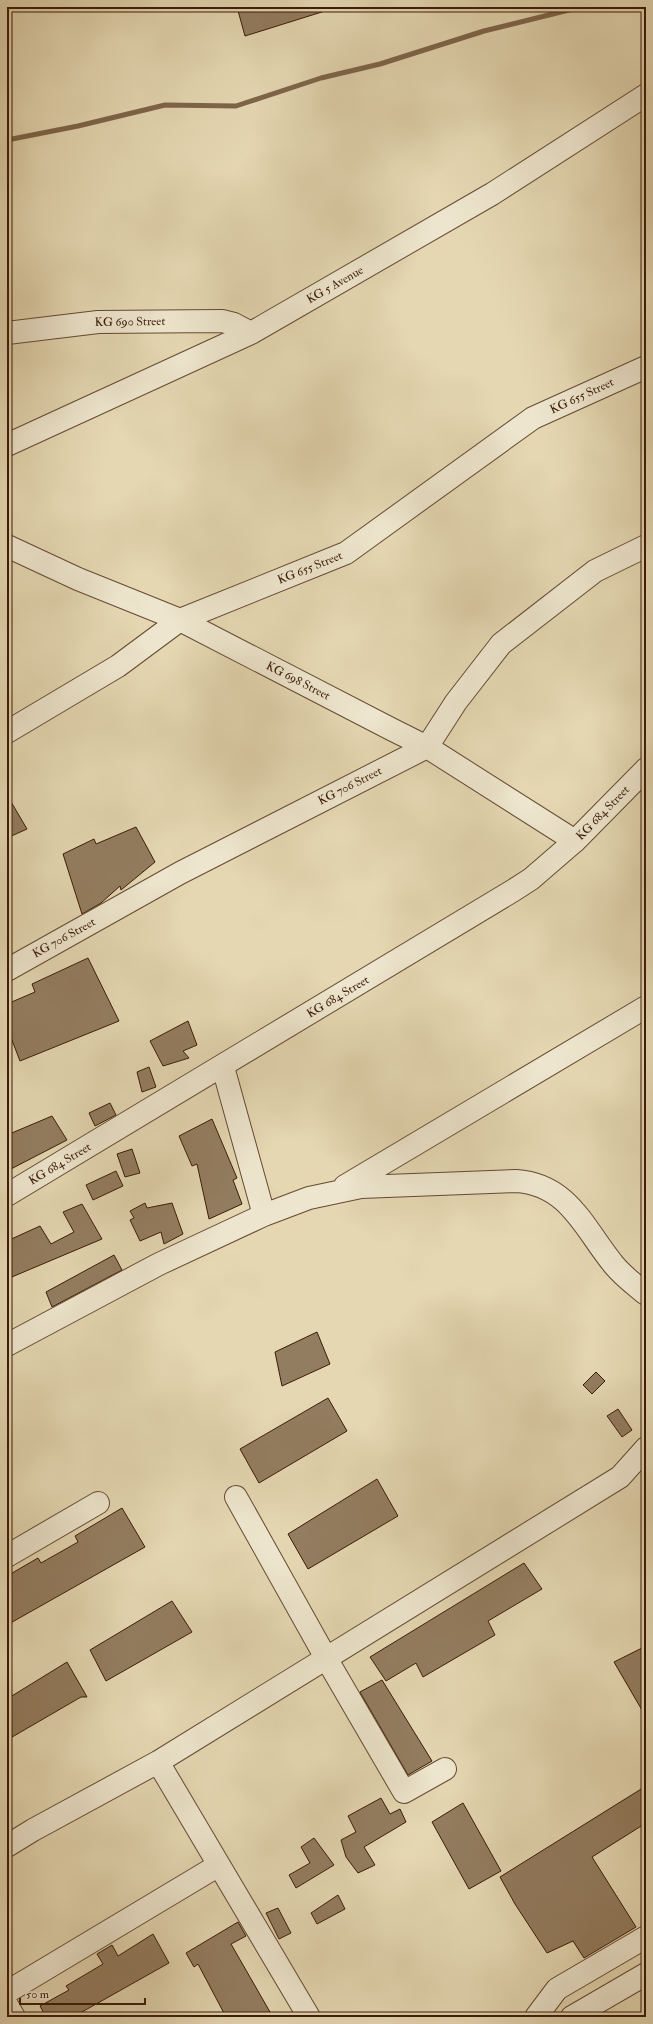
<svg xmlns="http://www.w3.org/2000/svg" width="653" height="2024" font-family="'IM FELL Double Pica',serif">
	<rect width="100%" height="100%" fill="#e4d7b2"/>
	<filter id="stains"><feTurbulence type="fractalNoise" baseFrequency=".005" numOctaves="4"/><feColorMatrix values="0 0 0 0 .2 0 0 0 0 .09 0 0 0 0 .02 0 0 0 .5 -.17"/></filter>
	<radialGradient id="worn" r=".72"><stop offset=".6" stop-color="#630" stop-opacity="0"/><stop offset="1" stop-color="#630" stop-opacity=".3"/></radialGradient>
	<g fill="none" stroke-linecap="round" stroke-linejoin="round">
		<!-- stream -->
		<path stroke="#7e654b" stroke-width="5" d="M 7,140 L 78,126 L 165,105 L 236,106 L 321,78 L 380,64 L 484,31 L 581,7"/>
	</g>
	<!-- building -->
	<path fill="#937d60" stroke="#3b1b07" d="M 237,7 L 325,7 L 325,11 L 245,36 Z
		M 7,795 L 27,829 L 7,838 Z
		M 136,827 L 155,862 L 121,890 L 120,886 L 101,903 L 82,914 L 63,854 L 94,839 L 96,844 Z
		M 88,958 L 119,1021 L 20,1061 L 10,1035 L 12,1034 L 7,1021 L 7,1004 L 35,992 L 32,984 Z
		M 188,1021 L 197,1045 L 183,1051 L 189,1058 L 163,1066 L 150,1041 Z
		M 149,1067 L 156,1087 L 142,1092 L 137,1072 Z
		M 110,1103 L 116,1115 L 95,1126 L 89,1113 Z
		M 52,1116 L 67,1140 L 7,1171 L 7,1135 Z
		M 212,1119 L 237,1178 L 233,1180 L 242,1204 L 209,1219 L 197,1164 L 192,1166 L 179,1136 Z
		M 132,1149 L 140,1173 L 125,1177 L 117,1154 Z
		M 116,1171 L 123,1186 L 93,1200 L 86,1185 Z
		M 145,1203 L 147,1208 L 172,1203 L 183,1234 L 164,1244 L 161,1232 L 140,1241 L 130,1220 L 134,1218 L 130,1211 Z
		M 82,1204 L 102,1239 L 7,1279 L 7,1241 L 40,1226 L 51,1244 L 74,1232 L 63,1212 Z
		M 114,1255 L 122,1270 L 52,1307 L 46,1292 Z
		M 317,1332 L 330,1364 L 282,1386 L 275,1352 Z
		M 596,1372 L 605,1381 L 592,1394 L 583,1385 Z
		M 328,1398 L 347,1431 L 259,1483 L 240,1449 Z
		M 618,1409 L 632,1430 L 622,1437 L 607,1416 Z
		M 377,1479 L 398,1516 L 308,1569 L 288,1534 Z
		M 122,1508 L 145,1547 L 7,1625 L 7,1576 L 38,1558 L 41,1563 L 78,1542 L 75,1536 Z
		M 524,1563 L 542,1589 L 488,1621 L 495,1635 L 423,1677 L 416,1663 L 386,1681 L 370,1657 Z
		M 172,1601 L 192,1632 L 106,1681 L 90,1650 Z
		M 646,1646 L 646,1717 L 614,1662 Z
		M 67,1662 L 87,1697 L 81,1697 L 7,1740 L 7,1699 Z
		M 382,1680 L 432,1761 L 408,1775 L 360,1692 Z
		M 646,1786 L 646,1823 L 592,1857 L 636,1927 L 584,1958 L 573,1941 L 547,1953 L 515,1904 L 500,1877 Z
		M 381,1798 L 390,1814 L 400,1809 L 406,1822 L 364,1847 L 375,1865 L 358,1873 L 346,1857 L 341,1840 L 356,1832 L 348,1816 Z
		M 463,1803 L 501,1871 L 469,1889 L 432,1822 Z
		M 314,1838 L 334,1865 L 296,1888 L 289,1875 L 310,1863 L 301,1847 Z
		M 338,1895 L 345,1909 L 317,1924 L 311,1913 Z
		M 278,1908 L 291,1933 L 279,1939 L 266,1913 Z
		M 238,1922 L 246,1936 L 231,1944 L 270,2012 L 261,2017 L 226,2017 L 198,1964 L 194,1967 L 186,1953 Z
		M 153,1934 L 169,1963 L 73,2017 L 46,2017 L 40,2006 L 69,1990 L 66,1986 L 103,1964 L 97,1954 L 112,1945 L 118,1956 Z"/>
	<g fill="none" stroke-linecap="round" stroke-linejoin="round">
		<!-- minor casing -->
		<g stroke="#654a32" stroke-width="24">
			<path id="minor" d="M 7,333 L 98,322 L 222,321 L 234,324 L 251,333
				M 7,445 L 251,333 L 492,194 L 646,95
				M 7,546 L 78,579 L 180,620 L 391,729 L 427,747 L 575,841
				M 7,732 L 118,666 L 180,620 L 346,553 L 533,418 L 646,367
				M 7,970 L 180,873 L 427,747 L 456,702 L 501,644 L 595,571 L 646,546
				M 223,1067 L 264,1215
				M 345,1186 L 646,1007
				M 7,1195 L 514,890 L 531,879 L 575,841 L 646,769
				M 7,1345 L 159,1264 L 264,1215 L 309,1198 L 361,1187 L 516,1181 C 569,1184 585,1230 614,1265 C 623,1276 635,1285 646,1294
				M 236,1497 L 326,1658 L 404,1792 L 445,1769
				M 7,1556 L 98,1503
				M 158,1762 L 309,2017
				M 7,1846 L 33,1830 L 158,1762 L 620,1477 L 646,1448
				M 7,1992 L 219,1865
				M 7,2005 L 14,2017
				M 536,2017 L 557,1989 L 646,1937
				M 572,2017 L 646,1974"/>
		</g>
		<!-- minor -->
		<use href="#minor" stroke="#ede5cd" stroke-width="22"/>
	</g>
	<g text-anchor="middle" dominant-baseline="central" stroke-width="3" stroke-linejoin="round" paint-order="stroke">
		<!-- street labels -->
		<g font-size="12" fill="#3b1b07" stroke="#ede5cd">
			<text transform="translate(335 285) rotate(-30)">KG 5 Avenue</text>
			<text transform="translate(130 322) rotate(-1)">KG 690 Street</text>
			<text transform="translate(582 396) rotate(-25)">KG 655 Street</text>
			<text transform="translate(310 568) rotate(-22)">KG 655 Street</text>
			<text transform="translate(298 681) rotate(27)">KG 698 Street</text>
			<text transform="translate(350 786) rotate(-27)">KG 706 Street</text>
			<text transform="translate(603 813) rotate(-46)">KG 684 Street</text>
			<text transform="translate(64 938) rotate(-29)">KG 706 Street</text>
			<text transform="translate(338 997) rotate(-31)">KG 684 Street</text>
			<text transform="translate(60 1164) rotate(-31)">KG 684 Street</text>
		</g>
	</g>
	<!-- margin -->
	<rect width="653" height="2024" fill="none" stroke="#e4d7b2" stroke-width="24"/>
	<rect x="8" y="8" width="637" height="2008" fill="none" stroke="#3b1b07" stroke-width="2"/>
	<rect x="12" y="12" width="629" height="2000" fill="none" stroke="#3b1b07"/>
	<!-- scale -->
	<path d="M20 1998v6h125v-6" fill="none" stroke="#3b1b07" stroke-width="2"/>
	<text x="26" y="1998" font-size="12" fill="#3b1b07" stroke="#ede5cd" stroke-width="3" paint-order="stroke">50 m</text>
	<rect width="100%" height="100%" filter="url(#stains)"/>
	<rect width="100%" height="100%" fill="url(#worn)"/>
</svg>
